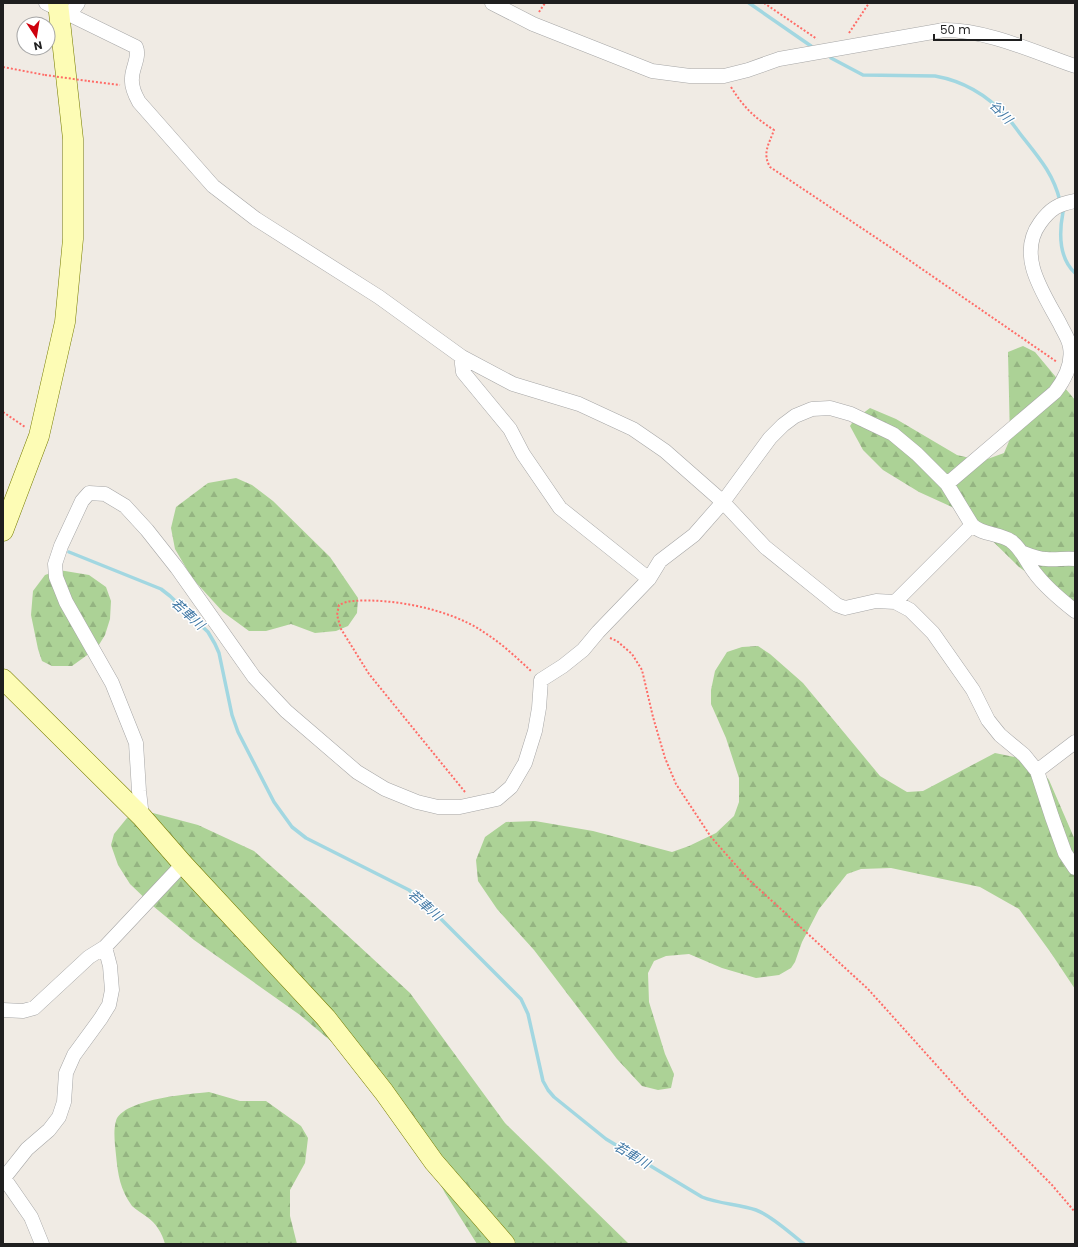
<svg xmlns="http://www.w3.org/2000/svg" width="1078" height="1247" font-family="Poppins,'Noto Sans JP',sans-serif">
	<defs>
		<pattern id="forest-firs" width="22" height="20" patternUnits="userSpaceOnUse"><rect width="22" height="20" fill="#acd296"/><path d="M5 1l3.5 6h-7zM16 11l3.5 6h-7z" fill="#94b481"/></pattern>
	</defs>
	<rect width="100%" height="100%" fill="#f0ebe4"/>
	<!-- forest -->
	<path fill="url(#forest-firs)" d="M 1023,346 L 1035,352 L 1075,400 L 1075,607 L 1019,567 L 963,512 L 919,492 L 883,470 L 863,450 L 850,426 L 854,420 L 870,408 L 896,419 L 957,455 L 982,461 L 1004,453 L 1010,439 L 1008,352 Z
		M 236,478 L 252,485 L 273,501 L 330,557 L 358,598 L 357,613 L 348,626 L 336,631 L 315,633 L 291,624 L 266,631 L 249,631 L 223,612 L 192,578 L 175,549 L 171,528 L 176,507 L 208,483 Z
		M 59,570 L 89,575 L 106,587 L 111,601 L 110,619 L 105,635 L 97,648 L 72,666 L 52,666 L 42,661 L 38,649 L 31,615 L 33,591 L 45,575 Z
		M 758,646 L 770,654 L 803,683 L 880,776 L 907,792 L 923,791 L 995,753 L 1034,761 L 1049,780 L 1075,840 L 1075,989 L 1051,953 L 1019,909 L 980,887 L 891,868 L 861,869 L 847,874 L 819,909 L 802,942 L 795,962 L 791,968 L 779,975 L 756,978 L 722,968 L 689,954 L 666,956 L 654,961 L 648,973 L 649,1002 L 665,1054 L 674,1074 L 671,1088 L 658,1090 L 642,1086 L 617,1059 L 534,950 L 497,909 L 478,881 L 476,860 L 485,837 L 506,822 L 535,821 L 593,831 L 672,852 L 689,846 L 716,833 L 734,816 L 739,802 L 739,778 L 726,738 L 711,704 L 711,690 L 715,671 L 727,652 L 742,647 Z
		M 153,813 L 198,825 L 254,851 L 308,899 L 410,993 L 505,1123 L 629,1244 L 477,1244 L 445,1193 L 423,1152 L 358,1064 L 300,1015 L 194,940 L 153,906 L 130,884 L 118,865 L 111,845 L 114,834 L 127,818 Z
		M 209,1092 L 240,1101 L 266,1101 L 301,1126 L 308,1138 L 305,1163 L 290,1190 L 290,1216 L 297,1244 L 165,1244 C 162,1233 156,1223 147,1217 C 142,1213 136,1210 132,1206 C 120,1189 118,1175 116,1155 C 115,1144 113,1131 116,1121 C 123,1099 189,1094 209,1092 Z"/>
	<g fill="none" stroke-linecap="round" stroke-linejoin="round">
		<!-- stream -->
		<path stroke="#a2d7e1" stroke-width="3.5" d="M 749,3 L 811,46
			M 831,58 L 863,75 L 935,76 C 963,81 987,95 1006,116 C 1013,123 1018,132 1025,140 C 1041,160 1054,176 1060,201
			M 1062,209 L 1063,212 C 1059,233 1059,258 1075,273
			M 69,552 L 161,589 L 170,596 L 208,632 L 215,644 L 219,653 L 232,715 L 238,732 L 274,802 L 292,827 L 306,838 L 409,890 L 422,900 L 521,999 L 528,1014 L 543,1081 L 548,1090 L 554,1097 L 606,1139 L 702,1197 C 719,1204 739,1204 756,1210 C 771,1215 791,1234 804,1244"/>
		<!-- street casing -->
		<g stroke="#a6a6a6" stroke-width="15">
			<path id="street" d="M 46,3 L 136,47 C 140,57 132,68 132,78 C 131,87 135,95 139,102 L 213,186 L 256,219 L 379,297 L 462,357 L 513,384 L 579,404 L 633,429 L 665,451 L 723,502 L 765,547 L 837,605 L 845,608 L 876,601 L 895,602 L 910,610 L 933,633 L 973,690 L 988,720 L 1000,735 L 1024,755 L 1037,771 L 1052,817 L 1065,853 L 1075,868
				M 492,3 L 533,24 L 652,71 L 690,76 L 724,76 L 748,70 L 779,59 L 944,30 C 988,30 1034,52 1075,66
				M 69,15 L 78,3
				M 462,357 L 462,364 L 463,372 L 510,429 L 523,454 L 560,508 L 649,579
				M 947,484 L 1055,392 C 1065,379 1073,364 1070,347 C 1069,339 1063,331 1060,324 C 1044,294 1016,256 1040,223 C 1050,209 1058,204 1075,201
				M 1021,552 C 1029,555 1037,559 1046,559 C 1056,560 1065,558 1075,559
				M 895,602 L 972,525
				M 1037,771 L 1075,742
				M 142,817 L 139,791 L 136,743 L 112,683 L 66,602 L 56,577 L 55,564 L 61,546 L 82,501 L 89,493 L 105,494 L 125,506 L 147,530 L 177,568 L 254,677 L 286,711 L 357,772 L 385,789 L 417,802 L 438,807 L 460,807 L 497,799 L 511,787 L 525,763 L 535,731 L 539,708 L 541,680 L 563,666 L 583,650 L 598,632 L 649,579 L 660,561 L 694,535 L 723,502 L 770,438 L 783,425 L 795,416 L 812,409 L 830,408 L 851,414 L 893,434 L 917,454 L 947,484 L 972,525 C 982,535 999,533 1011,541 C 1022,549 1027,563 1035,573 C 1046,588 1061,600 1075,611
				M 3,1010 L 23,1011 L 34,1008 L 89,957 L 105,947 L 183,864
				M 42,1244 L 31,1217 L 4,1178 L 27,1149 L 49,1130 L 59,1117 L 64,1102 L 66,1073 L 74,1055 L 101,1018 L 109,1005 L 112,990 L 110,966 L 105,947"/>
		</g>
		<!-- secondary casing -->
		<g stroke="#767c00" stroke-width="21">
			<path id="secondary" d="M 3,531 L 39,436 L 65,322 L 73,239 L 73,139 L 58,3
				M 3,679 L 142,817 L 183,864 L 326,1018 L 384,1092 L 434,1162 L 505,1244"/>
		</g>
		<!-- path -->
		<path stroke="#ff6c67" stroke-width="2" stroke-dasharray="2 2" stroke-linecap="butt" d="M 764,3 L 817,39
			M 539,12 L 545,3
			M 849,33 L 869,3
			M 3,67 L 45,75
			M 88,81 L 120,85
			M 731,87 C 744,108 754,117 774,130 C 769,144 762,153 770,167 L 890,247 L 1057,362
			M 3,412 L 25,427
			M 610,638 L 617,641 L 632,654 L 642,670 L 653,717 L 665,758 L 676,784 L 711,837 L 748,879 L 868,989 L 966,1098 L 1052,1185 L 1075,1212
			M 465,792 L 369,674 L 341,629 L 337,615 L 339,605 C 343,603 348,601 353,601 C 392,598 449,609 482,631 C 500,642 516,657 531,671"/>
		<!-- street -->
		<use href="#street" stroke="#fff" stroke-width="14"/>
		<!-- secondary -->
		<use href="#secondary" stroke="#fdfcb5" stroke-width="20"/>
		<!-- path-bridge -->
		<path stroke="#ff6c67" stroke-width="2" stroke-dasharray="2 2" stroke-linecap="butt" d="M 45,75 L 88,81"/>
	</g>
	<g text-anchor="middle" dominant-baseline="central" stroke-width="3" stroke-linejoin="round" paint-order="stroke">
		<!-- water labels -->
		<g font-size="13" font-style="italic" fill="#4078a5" stroke="#fff">
			<text transform="translate(1001 112) rotate(46)">谷川</text>
			<text transform="translate(188 614) rotate(42)">若車川</text>
			<text transform="translate(425 905) rotate(41)">若車川</text>
			<text transform="translate(632 1155) rotate(31)">若車川</text>
		</g>
	</g>
	<!-- border -->
	<rect width="1078" height="1247" fill="none" stroke="#1f1f1f" stroke-width="8"/>
	<!-- north arrow -->
	<g transform="translate(36 36) rotate(168)"><circle r="19" fill="#ffffff" stroke="#a5a5a5"/>
	<path d="M0-3L7 15L0 10L-7 15Z" fill="#ce000d"/>
	<text y="-6" font-size="11" font-weight="bold" text-anchor="middle" fill="#1f1f1f">N</text>
	</g>
	<!-- scale -->
	<path d="M934 34v6h87v-6" fill="none" stroke="#1f1f1f" stroke-width="2"/>
	<text x="940" y="34" font-size="12" fill="#1f1f1f" stroke="#ffffff" stroke-width="3" paint-order="stroke">50 m</text>
</svg>
